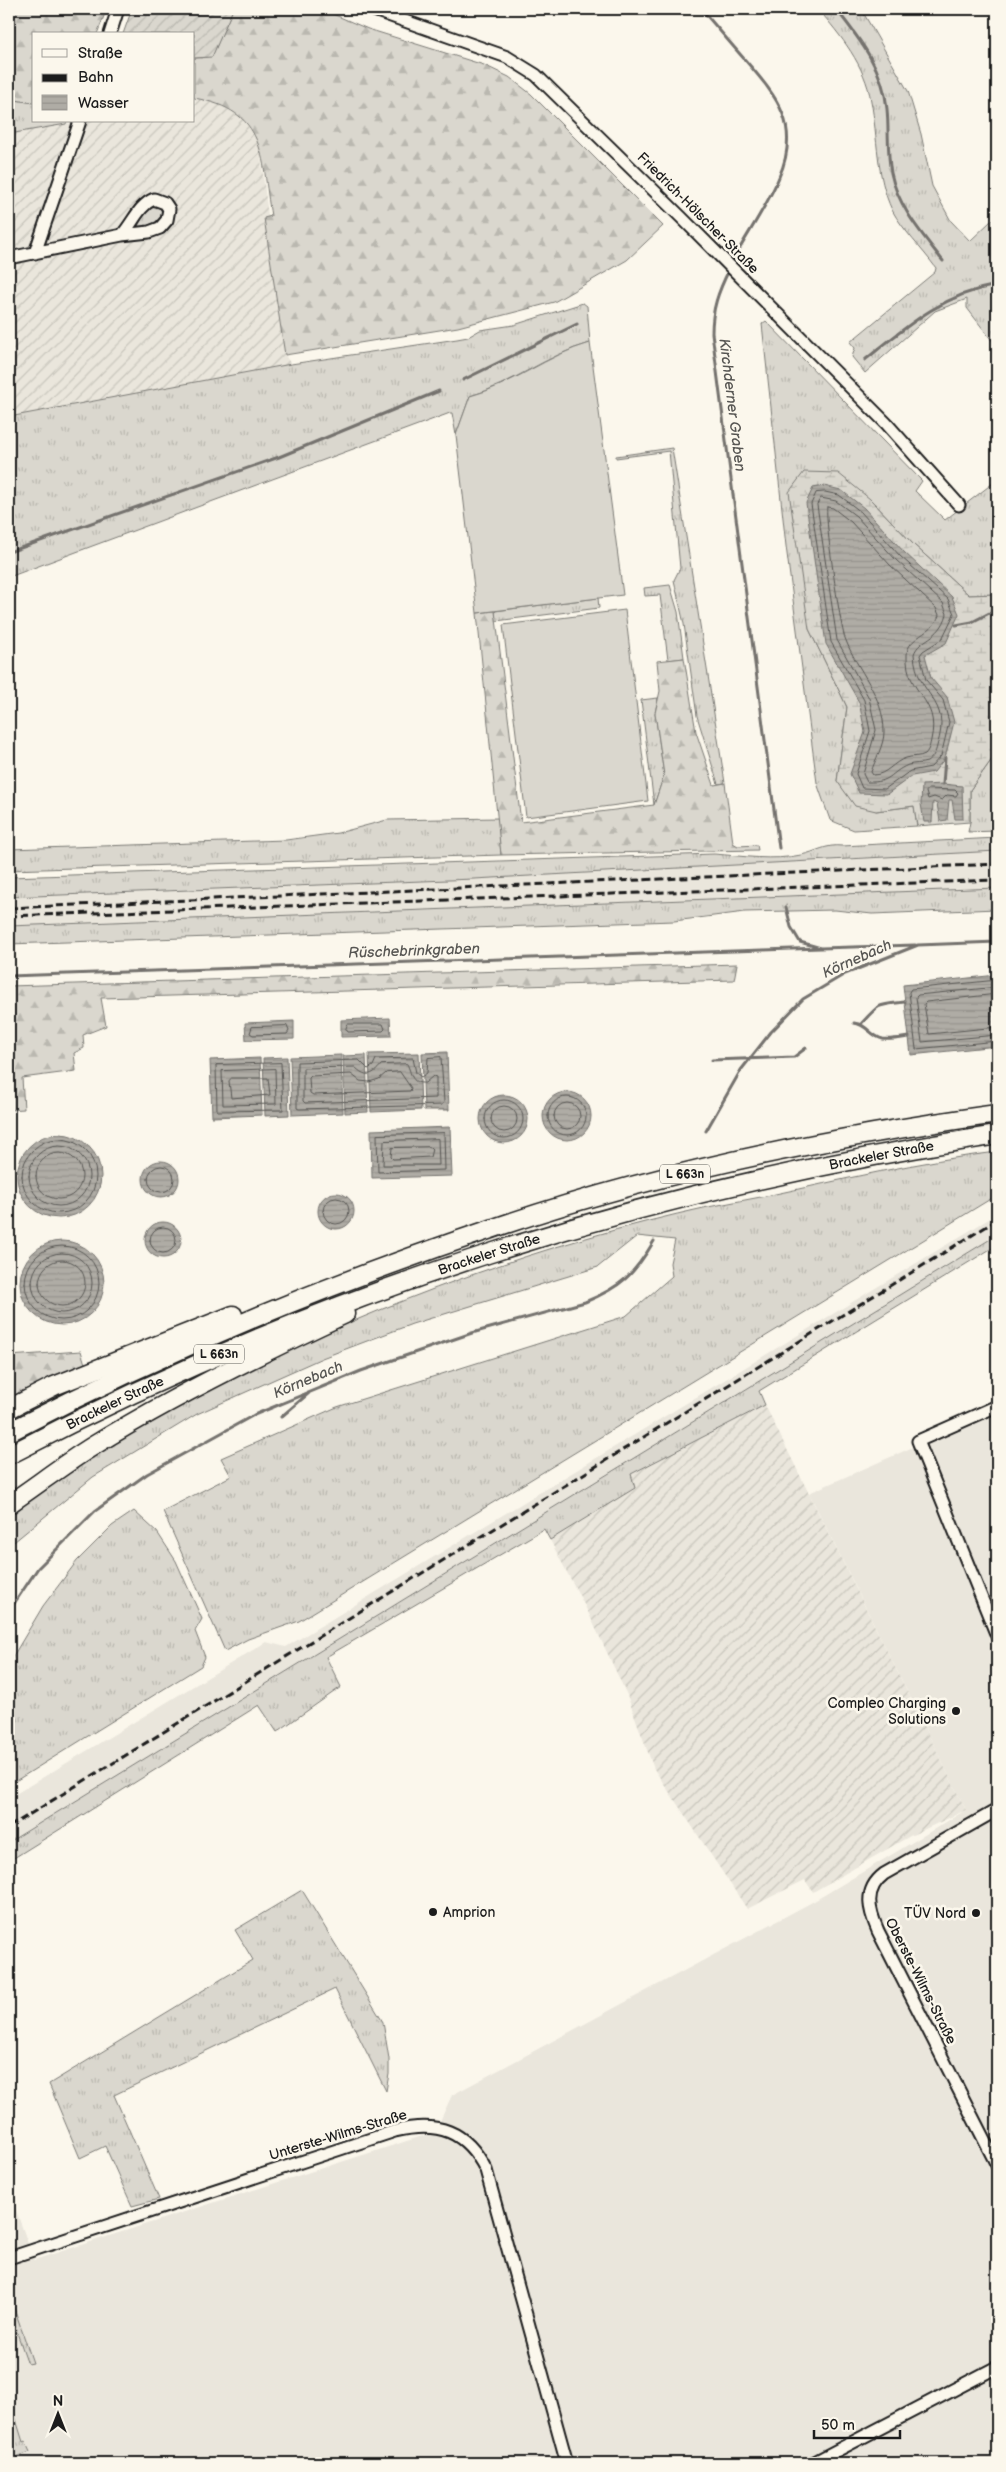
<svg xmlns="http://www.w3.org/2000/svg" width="1006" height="2472" font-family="'Balsamiq Sans',sans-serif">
	<defs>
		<pattern id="industrial-furrows" width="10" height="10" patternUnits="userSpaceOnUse" patternTransform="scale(1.25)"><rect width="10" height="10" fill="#eae6dc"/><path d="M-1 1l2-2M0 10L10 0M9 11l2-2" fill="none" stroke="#c8c5bc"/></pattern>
		<pattern id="grass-tufts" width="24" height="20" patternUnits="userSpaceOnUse" patternTransform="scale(1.25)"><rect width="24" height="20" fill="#dad7ce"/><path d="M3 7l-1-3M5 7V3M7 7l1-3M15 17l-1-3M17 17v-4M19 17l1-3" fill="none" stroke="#bab8b0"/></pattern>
		<pattern id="forest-firs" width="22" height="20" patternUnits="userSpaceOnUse" patternTransform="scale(1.25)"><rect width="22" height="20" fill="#dad7ce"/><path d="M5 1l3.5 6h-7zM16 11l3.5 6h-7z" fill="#bab8b0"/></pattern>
		<pattern id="wetland-marsh" width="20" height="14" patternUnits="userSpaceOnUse" patternTransform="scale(1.25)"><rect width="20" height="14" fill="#dad7ce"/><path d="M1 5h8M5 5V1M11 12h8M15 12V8" fill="none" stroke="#bab8b0"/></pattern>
		<pattern id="garden-furrows" width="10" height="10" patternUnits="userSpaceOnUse" patternTransform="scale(1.25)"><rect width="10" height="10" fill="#dad7ce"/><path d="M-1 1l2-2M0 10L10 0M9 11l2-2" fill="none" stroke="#bab8b0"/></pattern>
		<pattern id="water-rules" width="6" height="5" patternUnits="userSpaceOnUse" patternTransform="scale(1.25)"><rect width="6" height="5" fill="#afaca5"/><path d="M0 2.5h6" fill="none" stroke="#96938d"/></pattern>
	</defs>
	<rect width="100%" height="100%" fill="#fbf7ec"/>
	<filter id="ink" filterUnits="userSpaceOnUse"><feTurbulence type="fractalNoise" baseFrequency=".02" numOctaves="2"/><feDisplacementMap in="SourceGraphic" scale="10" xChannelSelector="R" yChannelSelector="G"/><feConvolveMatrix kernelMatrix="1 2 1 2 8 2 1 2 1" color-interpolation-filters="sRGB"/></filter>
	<g filter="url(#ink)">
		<!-- built -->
		<path fill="#eae6dc" d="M 997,851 L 997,888 L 9,926 L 9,897 L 474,879 Z
			M 997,1214 L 997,1235 L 9,1842 L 9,1798 L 266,1642 L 286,1647 Z
			M 997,1410 L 997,2463 L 9,2463 L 9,2191 L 34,2260 L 435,2132 L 452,2095 L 816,1900 L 966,1810 L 809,1493 Z"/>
		<!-- industrial -->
		<path fill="url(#industrial-furrows)" d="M 194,98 L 209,100 L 239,114 L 259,141 L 285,355 L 328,423 L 9,538 L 9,134 L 74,121 L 194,121 Z
			M 765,1405 L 966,1810 L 910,1836 L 813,1892 L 805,1880 L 747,1909 L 654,1769 L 627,1695 L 588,1612 L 550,1540 L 634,1488 L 631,1474 Z"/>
		<!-- grass -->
		<path fill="url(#grass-tufts)" stroke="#7b7a75" d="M 818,9 L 860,9 L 864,14 L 908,91 L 921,134 L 932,186 L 951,221 L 970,241 L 992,220 L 997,219 L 997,347 L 967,308 L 967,299 L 935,311 L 865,373 L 852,357 L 855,348 L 850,342 L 935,272 L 936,268 C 923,250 902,229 892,210 C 876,176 878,137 871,101 C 865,65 841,36 818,9 Z
			M 9,99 L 34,103 L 34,121 L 67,121 L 66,124 L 9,134 Z
			M 153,206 L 160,208 L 162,212 L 161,219 L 139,230 L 137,228 L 146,211 Z
			M 583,303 L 587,306 L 590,343 C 546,355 513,384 470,396 L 456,435 L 452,413 L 450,413 L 9,577 L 9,417 L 291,364 L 457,339 L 468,337 L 480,330 L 514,325 Z
			M 766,321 L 922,481 L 915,491 L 945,520 L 997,480 L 997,594 L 969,595 L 914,545 L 870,499 L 809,629 L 847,707 L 837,781 L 876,811 L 914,806 L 917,826 L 854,830 L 830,820 L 817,783 L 786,546 L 762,324 Z
			M 672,448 L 725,783 L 718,784 L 697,716 L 684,624 L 674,580 L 680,568 L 669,451 L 616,458 L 616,456 Z
			M 670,585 L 678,612 L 684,658 L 668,660 L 660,595 L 645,596 L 644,588 Z
			M 598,598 L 599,608 L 496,621 L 495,611 Z
			M 658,698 L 655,713 L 664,775 L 654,805 L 641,700 Z
			M 997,752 L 997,831 L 968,832 L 970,822 L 970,790 Z
			M 498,818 L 501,855 L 9,870 L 9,849 L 286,840 L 338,833 L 387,820 Z
			M 997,838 L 997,851 L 474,879 L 9,897 L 9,877 L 714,854 C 742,856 773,861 801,855 C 816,852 826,844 842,846 Z
			M 997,888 L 997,909 L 872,914 L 835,910 L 745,912 L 674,921 L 9,944 L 9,926 Z
			M 997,1152 L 997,1195 L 299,1621 L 248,1639 L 225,1651 L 163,1511 L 231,1476 L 221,1458 L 337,1407 L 626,1316 L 672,1276 L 670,1263 L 675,1240 L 637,1236 L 598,1267 L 412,1324 L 322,1358 L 197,1414 L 93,1477 L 9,1546 L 9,1518 C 76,1459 155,1415 235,1376 C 385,1301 544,1243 708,1207 C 727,1203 747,1200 766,1196 C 842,1180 919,1161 997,1152 Z
			M 997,1235 L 997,1245 L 759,1391 L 765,1405 L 631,1474 L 635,1488 L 550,1540 L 544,1529 L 326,1657 L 341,1687 L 277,1732 L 259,1705 L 9,1861 L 9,1842 Z
			M 134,1511 L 157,1532 L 176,1561 L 202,1619 L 195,1631 L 205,1657 L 201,1666 L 9,1785 L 9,1663 L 43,1606 L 77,1561 L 112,1526 Z
			M 302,1890 L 383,2022 L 389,2059 L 389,2074 L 386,2091 L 335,1989 L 114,2095 L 159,2199 L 132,2206 L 105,2146 L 80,2158 L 49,2084 L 253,1960 L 235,1930 Z
			M 9,2293 L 33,2363 L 28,2364 L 9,2310 Z
			M 9,2397 L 23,2442 L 25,2441 L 30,2452 L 11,2459 L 9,2462 Z"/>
		<!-- forest -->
		<path fill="url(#forest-firs)" stroke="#7b7a75" d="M 9,9 L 92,9 L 106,11 L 97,34 L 34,34 L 34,103 L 9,99 Z
			M 233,9 L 321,9 L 368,29 L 484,65 L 509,77 L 531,94 L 663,226 L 627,260 L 554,302 L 458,327 L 285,355 L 264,218 L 271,216 C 261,155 267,111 194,98 L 194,58 L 212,56 Z
			M 495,611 L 521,822 L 654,805 L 664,775 L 655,713 L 660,691 L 657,661 L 684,658 L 696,732 L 714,785 L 725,783 L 733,843 L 738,846 L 757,845 L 758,850 L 501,855 L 477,613 Z
			M 737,964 L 734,980 L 101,998 L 106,1026 L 83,1035 L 84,1048 L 74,1053 L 76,1071 L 22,1078 L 24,1109 L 9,1110 L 9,986 Z
			M 81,1351 L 85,1364 L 9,1397 L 9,1356 Z"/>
		<!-- wetland -->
		<path fill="url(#wetland-marsh)" stroke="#7b7a75" d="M 804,472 L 838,473 L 870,499 L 914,545 L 969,595 L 997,594 L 997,752 L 970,790 L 970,822 L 917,826 L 914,806 L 876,811 L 855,806 L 837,781 L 847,707 L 809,629 L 789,492 Z"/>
		<!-- garden -->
		<path fill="url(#garden-furrows)" stroke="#7b7a75" d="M 132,9 L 233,9 L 212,57 L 194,58 L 194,34 L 123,34 Z"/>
		<!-- pitch -->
		<path fill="#dad7ce" stroke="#7b7a75" d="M 590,343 L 623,595 L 477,613 L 456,435 L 470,396 C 513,385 547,355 590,343 Z
			M 625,610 L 648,801 L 526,817 L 503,625 Z"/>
		<!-- water -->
		<path fill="url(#water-rules)" stroke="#74726e" d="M 824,486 L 841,490 L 864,508 L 904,552 L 952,597 L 959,614 L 946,643 L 925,655 L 931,678 L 947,697 L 954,722 L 945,758 L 934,772 L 912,776 L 887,794 L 859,793 L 850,774 L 865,732 L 859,702 L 826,644 L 806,503 L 813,488 Z
			M 943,784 L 962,786 L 963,819 L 955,819 L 952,800 L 949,800 L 947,820 L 940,821 L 937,804 L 933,802 L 932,822 L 924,822 L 921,804 L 922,785 Z
			M 997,975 L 997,1046 L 911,1055 L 903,985 Z
			M 390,1018 L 391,1036 L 341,1037 L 341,1020 Z
			M 294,1021 L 294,1039 L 246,1040 L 245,1023 Z
			M 447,1052 L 449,1110 L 424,1110 L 422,1053 Z
			M 419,1053 L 421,1110 L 371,1112 L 369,1054 Z
			M 341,1055 L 343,1113 L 292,1115 L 290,1057 Z
			M 366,1055 L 368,1112 L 345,1113 L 343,1056 Z
			M 287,1057 L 289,1115 L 265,1116 L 263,1058 Z
			M 260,1058 L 262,1115 L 212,1117 L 210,1060 Z
			M543 1116a24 24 0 1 1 48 0a24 24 0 1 1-48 0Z
			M480 1119a24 24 0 1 1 48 0a24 24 0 1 1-48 0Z
			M 450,1127 L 452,1176 L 372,1178 L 371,1130 Z
			M17 1176a42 42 0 1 1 84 0a42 42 0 1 1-84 0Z
			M143 1179a18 18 0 1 1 36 0a18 18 0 1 1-36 0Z
			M318 1211a18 18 0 1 1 36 0a18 18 0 1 1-36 0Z
			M145 1240a18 18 0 1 1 36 0a18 18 0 1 1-36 0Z
			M20 1283a42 42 0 1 1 84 0a42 42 0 1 1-84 0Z"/>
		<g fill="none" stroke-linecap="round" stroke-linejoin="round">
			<!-- shore -->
			<path stroke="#575653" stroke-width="1" d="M 825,492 L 839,495 L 861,512 L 900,556 L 948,599 L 954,614 L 942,639 L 923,651 L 920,655 L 926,680 L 943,700 L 949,722 L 941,756 L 931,767 L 910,771 L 885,789 L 862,788 L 856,774 L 870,731 L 864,700 L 831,642 L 811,504 L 816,493 Z
				M 821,498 L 836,501 L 856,516 L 896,560 L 943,603 L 947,614 C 940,640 919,638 914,654 C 916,697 953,698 937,746 C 936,752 932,759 927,762 C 921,764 914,763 908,765 C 889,773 892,783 867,782 L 863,774 L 876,730 L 869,698 L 837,640 L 817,505 Z
				M 827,507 L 833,508 L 851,522 L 890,565 L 936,608 L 939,615 C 933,635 907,636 907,655 C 905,694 941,698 931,740 C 930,745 929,750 925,754 C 920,757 912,756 906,758 C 893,762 887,775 873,775 L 871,772 C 875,760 884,745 884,732 C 884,695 857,671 845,638 C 840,626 824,515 827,507 Z
				M 929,789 L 955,790 L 958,793 L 956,796 L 947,795 L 942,800 L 934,797 L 928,799 L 926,792 Z
				M 997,980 L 911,989 L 909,992 L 916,1049 L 997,1041
				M 997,987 L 918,995 L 916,997 L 922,1042 L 997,1035
				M 997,994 L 926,1002 L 924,1004 L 929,1034 L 997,1027
				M 348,1024 L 383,1024 L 385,1029 L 383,1031 L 348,1032 L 346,1029 Z
				M 287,1026 L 289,1031 L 287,1034 L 253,1035 L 250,1033 L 252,1027 Z
				M 441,1057 L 444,1102 L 442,1105 L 299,1109 L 297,1108 L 297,1062 L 359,1060 L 368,1069 L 373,1066 L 376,1059 L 413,1058 L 416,1073 L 421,1077 L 427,1073 L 428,1058 Z
				M 281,1063 L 283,1110 L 217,1111 L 216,1065 Z
				M 407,1064 C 412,1073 410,1084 425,1083 L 433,1076 L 436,1077 L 436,1098 L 305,1103 L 303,1101 L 303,1068 L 355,1067 C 365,1077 372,1077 381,1065 Z
				M 275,1069 L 276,1104 L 223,1105 L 222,1071 Z
				M 400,1072 L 411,1088 L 410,1091 L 313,1095 L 310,1093 L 309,1078 L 311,1076 L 351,1074 L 360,1081 L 369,1082 L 379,1079 L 386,1073 Z
				M 232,1078 L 268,1078 L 270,1095 L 231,1098 L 229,1081 Z
				M548 1116a19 19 0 1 1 38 0a19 19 0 1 1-38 0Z
				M485 1119a19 19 0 1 1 38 0a19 19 0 1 1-38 0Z
				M554 1116a13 13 0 1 1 26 0a13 13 0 1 1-26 0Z
				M491 1119a13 13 0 1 1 26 0a13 13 0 1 1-26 0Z
				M 444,1133 L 445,1170 L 378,1172 L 377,1135 Z
				M 438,1139 L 439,1165 L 383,1165 L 384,1141 Z
				M22 1176a37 37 0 1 1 74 0a37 37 0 1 1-74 0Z
				M29 1176a30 30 0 1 1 60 0a30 30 0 1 1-60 0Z
				M 430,1147 L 432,1149 L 430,1157 L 393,1159 L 391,1157 L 392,1148 Z
				M36 1176a23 23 0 1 1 46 0a23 23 0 1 1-46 0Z
				M148 1179a13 13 0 1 1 26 0a13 13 0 1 1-26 0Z
				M323 1211a13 13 0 1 1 26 0a13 13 0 1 1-26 0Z
				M150 1240a13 13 0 1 1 26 0a13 13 0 1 1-26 0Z
				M25 1283a37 37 0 1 1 74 0a37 37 0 1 1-74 0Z
				M32 1283a30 30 0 1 1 60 0a30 30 0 1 1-60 0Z
				M39 1283a23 23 0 1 1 46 0a23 23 0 1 1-46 0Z"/>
			<!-- stream -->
			<path stroke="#74726e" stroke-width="3" d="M 701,9 C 716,26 731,44 746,61 C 778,98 801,126 779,177 C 767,207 746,235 731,264
				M 836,9 C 859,38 884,70 887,109 C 889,130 887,153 891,173 C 898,207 922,234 943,261
				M 729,270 C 718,292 712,309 712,333 L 779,848
				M 865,360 C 907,326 943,294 997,285
				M 463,380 L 577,324
				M 9,552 L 279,457 L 439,391
				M 956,625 L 972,622 L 997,609
				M 943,784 L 945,758
				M 786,907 L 791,927 L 800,942 L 821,948 L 915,945
				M 9,976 L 821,948
				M 854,1023 C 867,1024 871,1037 883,1039 C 891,1040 901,1038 909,1037
				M 861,1024 C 880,1003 877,1005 905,1002
				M 712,1060 L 794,1057 L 806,1048
				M 706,1131 L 741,1070 L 771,1032 L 803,999 L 845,974 L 918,945 L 997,942
				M 281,1417 L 309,1393
				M 9,1611 L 38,1568 L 95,1511 L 147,1474 L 254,1415 L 361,1371 L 472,1333 L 585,1302 C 621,1287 634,1275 654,1241"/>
			<!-- minor casing -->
			<g stroke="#1c1c1c" stroke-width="15">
				<path id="minor" d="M 371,9 L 507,57 L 536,75 L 682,218 L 886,423 L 959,505
					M 110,34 L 118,9
					M 35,253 L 80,121
					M 9,258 L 122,235 L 149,232 L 160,228 L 167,220 L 169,209 L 165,203 L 154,199 C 139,205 133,223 122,235
					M 997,1406 L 918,1441 L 997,1636
					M 997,1810 L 884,1874 C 863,1890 869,1910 878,1931 L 997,2165
					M 9,2258 L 395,2131 C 438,2121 466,2130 486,2170 L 567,2463
					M 813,2463 L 997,2367"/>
			</g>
			<!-- trunk casing -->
			<g stroke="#1c1c1c" stroke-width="21">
				<g id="trunk">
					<path d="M 9,1409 L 54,1386 L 233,1315"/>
					<path d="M 9,1432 C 165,1351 330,1283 497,1227 C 658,1172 829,1137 997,1114"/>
					<path id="s1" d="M 9,1455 C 322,1291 648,1188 997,1135"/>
					<path d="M 9,1504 C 37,1485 64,1464 93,1446 C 174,1396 259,1354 345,1314"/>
				</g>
			</g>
			<!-- minor -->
			<use href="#minor" stroke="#fbf7ec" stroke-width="11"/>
			<!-- trunk -->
			<use href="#trunk" stroke="#fbf7ec" stroke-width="18"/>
			<!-- rail -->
			<path stroke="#1c1c1c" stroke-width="3" stroke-dasharray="8 4" stroke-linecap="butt" d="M 9,908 L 997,864
				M 9,916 L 997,880
				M 9,1827 L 997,1220"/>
		</g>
	</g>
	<!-- markers -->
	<g fill="#1c1c1c" stroke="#fbf7ec" stroke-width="2">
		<circle cx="956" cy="1711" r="5"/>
		<circle cx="433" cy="1912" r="5"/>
		<circle cx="976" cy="1913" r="5"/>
	</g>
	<g text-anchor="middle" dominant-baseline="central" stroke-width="5" stroke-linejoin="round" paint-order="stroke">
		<!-- shield labels -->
		<g fill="#fbf7ec" stroke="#5f5e5a" stroke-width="1">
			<rect x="660" y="1164.5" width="50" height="19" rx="4"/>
			<rect x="194" y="1344.5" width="50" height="19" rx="4"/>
		</g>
		<g font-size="12" font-weight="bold" fill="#1c1c1c">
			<text x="685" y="1174">L 663n</text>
			<text x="219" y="1354">L 663n</text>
		</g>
		<!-- street labels -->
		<g font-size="14" fill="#1c1c1c" stroke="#fbf7ec">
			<text transform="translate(698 213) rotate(45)">Friedrich-Hölscher-Straße</text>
			<text stroke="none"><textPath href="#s1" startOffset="926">Brackeler Straße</textPath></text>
			<text stroke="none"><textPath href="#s1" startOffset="521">Brackeler Straße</textPath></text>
			<text stroke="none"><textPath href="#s1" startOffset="118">Brackeler Straße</textPath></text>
			<text transform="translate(921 1981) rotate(63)">Oberste-Wilms-Straße</text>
			<text transform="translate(338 2135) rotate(-17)">Unterste-Wilms-Straße</text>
		</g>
		<!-- poi labels -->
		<g font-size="14" fill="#1c1c1c" stroke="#fbf7ec" text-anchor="end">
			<text x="946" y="1703">Compleo Charging<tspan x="946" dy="16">Solutions</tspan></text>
			<text x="443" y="1912" text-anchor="start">Amprion</text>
			<text x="966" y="1913">TÜV Nord</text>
		</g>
		<!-- water labels -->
		<g font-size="15" font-style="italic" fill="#575653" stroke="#fbf7ec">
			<text transform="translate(732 405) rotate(83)">Kirchderner Graben</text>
			<text transform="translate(414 951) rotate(-2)">Rüschebrinkgraben</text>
			<text transform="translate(857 959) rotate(-24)">Körnebach</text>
			<text transform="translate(308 1380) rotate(-23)">Körnebach</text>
		</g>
	</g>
	<!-- margin -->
	<rect width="1006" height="2472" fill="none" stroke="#fbf7ec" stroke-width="30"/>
	<rect x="15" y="15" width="976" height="2442" fill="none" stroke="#1c1c1c" stroke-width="2" filter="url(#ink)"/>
	<!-- legend -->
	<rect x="32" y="32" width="162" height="90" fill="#fbf7ec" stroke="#a29f99"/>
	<rect x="42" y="49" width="25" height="8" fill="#fbf7ec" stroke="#a29f99"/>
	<text x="78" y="58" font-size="15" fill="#1c1c1c">Straße</text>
	<rect x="42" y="74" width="25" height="8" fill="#1c1c1c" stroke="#a29f99"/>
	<text x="78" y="82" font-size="15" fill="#1c1c1c">Bahn</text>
	<rect x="42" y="95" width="25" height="15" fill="url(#water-rules)" stroke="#a29f99"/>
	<text x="78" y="108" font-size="15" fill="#1c1c1c">Wasser</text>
	<!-- north arrow -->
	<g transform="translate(58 2414)" stroke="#fbf7ec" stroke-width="4" paint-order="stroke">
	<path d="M0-4L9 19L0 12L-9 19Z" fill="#1c1c1c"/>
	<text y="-8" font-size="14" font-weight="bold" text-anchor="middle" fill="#1c1c1c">N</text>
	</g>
	<!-- scale -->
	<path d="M814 2430v8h86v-8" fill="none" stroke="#1c1c1c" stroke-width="2.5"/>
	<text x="821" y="2430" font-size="15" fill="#1c1c1c" stroke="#fbf7ec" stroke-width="4" paint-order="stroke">50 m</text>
</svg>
